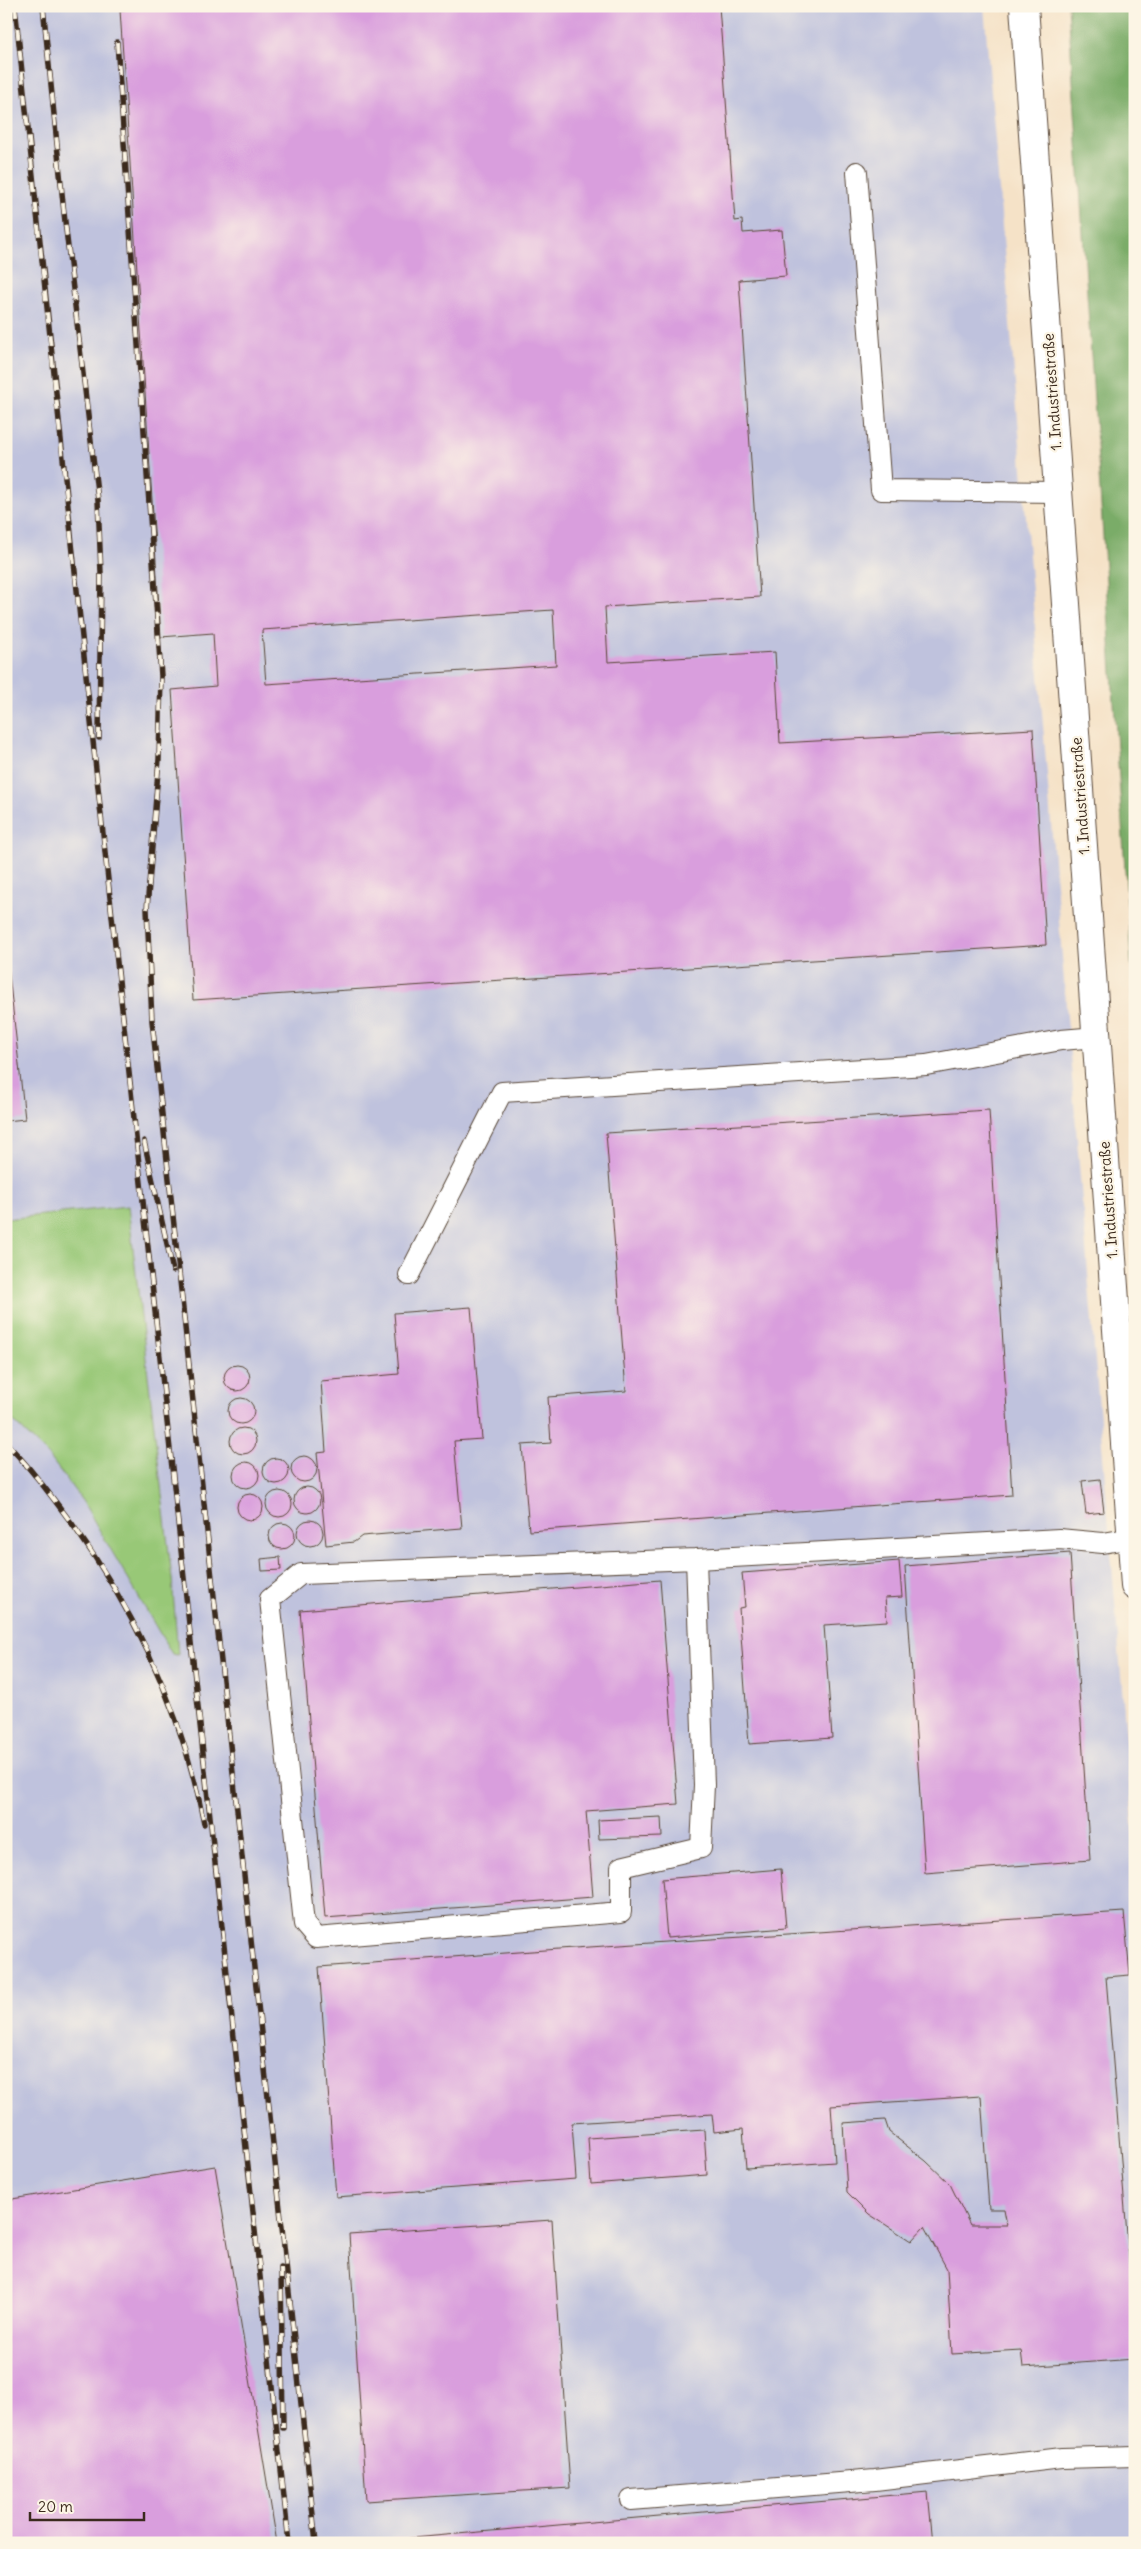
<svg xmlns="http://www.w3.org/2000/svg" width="1141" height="2549" font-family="Delius,sans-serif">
	<rect width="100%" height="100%" fill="#fcf5e5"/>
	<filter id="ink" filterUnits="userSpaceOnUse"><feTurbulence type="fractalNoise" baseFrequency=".02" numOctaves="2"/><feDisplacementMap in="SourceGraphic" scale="10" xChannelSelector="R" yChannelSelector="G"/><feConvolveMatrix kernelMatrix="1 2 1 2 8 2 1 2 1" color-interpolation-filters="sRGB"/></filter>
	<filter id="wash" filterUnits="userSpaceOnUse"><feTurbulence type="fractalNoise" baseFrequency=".0096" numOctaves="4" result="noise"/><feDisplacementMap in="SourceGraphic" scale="20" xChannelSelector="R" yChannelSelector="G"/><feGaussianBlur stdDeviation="1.12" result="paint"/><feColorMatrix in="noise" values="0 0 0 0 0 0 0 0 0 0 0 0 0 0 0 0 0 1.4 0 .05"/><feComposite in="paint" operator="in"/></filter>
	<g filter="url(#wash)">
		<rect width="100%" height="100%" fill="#f5e2c7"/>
		<!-- industrial -->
		<path fill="#bfc2dd" d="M 6,6 L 984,6 L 1135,1846 L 1135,2543 L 6,2543 Z"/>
		<!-- green -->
		<path fill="#98c877" stroke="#6a794a" d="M 128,1206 L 172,1579 L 178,1655 L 172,1654 L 83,1502 L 49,1456 L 6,1414 L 6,1219 Z"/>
		<!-- forest -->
		<path fill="#7aac68" stroke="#5a6b43" d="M 1068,6 L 1135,6 L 1135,1021 Z"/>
		<g id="blocks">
			<!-- building -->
			<path fill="#d99edd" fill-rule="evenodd" d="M 173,6 L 719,6 L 735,221 L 742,220 L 743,233 L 782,230 L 786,276 L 739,280 L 760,597 L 605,607 L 608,662 L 775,652 L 780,743 L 1033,729 L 1046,945 L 193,1000 L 172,690 L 216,686 L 213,633 L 161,637 L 120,10 ZM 553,610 L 556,665 L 266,684 L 262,630 Z
				M 6,947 L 25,1119 L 6,1121 Z
				M 989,1110 L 1012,1495 L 529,1531 L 522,1445 L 551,1443 L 548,1397 L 626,1391 L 606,1133 Z
				M 471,1307 L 482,1439 L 454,1441 L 462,1528 L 362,1536 L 354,1542 L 326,1545 L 317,1453 L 326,1452 L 321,1381 L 399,1374 L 394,1313 Z
				M224 1378a13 13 0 1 1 26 0a13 13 0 1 1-26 0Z
				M228 1411a13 13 0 1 1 26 0a13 13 0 1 1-26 0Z
				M230 1441a13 13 0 1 1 26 0a13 13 0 1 1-26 0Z
				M291 1469a13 13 0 1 1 26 0a13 13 0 1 1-26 0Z
				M263 1471a13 13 0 1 1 26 0a13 13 0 1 1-26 0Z
				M233 1475a13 13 0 1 1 26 0a13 13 0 1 1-26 0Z
				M 1100,1479 L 1104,1512 L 1086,1514 L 1082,1481 Z
				M294 1500a13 13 0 1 1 26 0a13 13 0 1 1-26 0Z
				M266 1504a13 13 0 1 1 26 0a13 13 0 1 1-26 0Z
				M237 1507a13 13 0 1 1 26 0a13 13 0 1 1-26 0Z
				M297 1533a13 13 0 1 1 26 0a13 13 0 1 1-26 0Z
				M269 1536a13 13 0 1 1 26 0a13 13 0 1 1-26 0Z
				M 1070,1553 L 1090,1860 L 925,1873 L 905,1566 Z
				M 280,1557 L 281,1570 L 262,1571 L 261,1559 Z
				M 899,1561 L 902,1597 L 885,1598 L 887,1621 L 824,1625 L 832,1738 L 749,1744 L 739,1608 L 745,1607 L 742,1573 Z
				M 660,1580 L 678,1804 L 586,1811 L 593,1897 L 325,1918 L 300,1610 Z
				M 661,1817 L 662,1837 L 599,1839 L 598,1820 Z
				M 781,1869 L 786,1928 L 667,1938 L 662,1879 Z
				M 1124,1912 L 1130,1975 L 1106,1977 L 1135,2332 L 1135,2359 L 1023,2367 L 1021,2350 L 952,2354 L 947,2269 L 924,2227 L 911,2241 L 869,2214 L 847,2192 L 843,2123 L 885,2120 L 889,2132 L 926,2161 L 950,2184 L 970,2225 L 1007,2225 L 1004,2209 L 989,2209 L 981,2096 L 831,2106 L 835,2162 L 746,2168 L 743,2129 L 714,2132 L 712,2114 L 572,2123 L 576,2179 L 336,2197 L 319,1967 L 559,1949 Z
				M 704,2130 L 707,2175 L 591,2184 L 588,2138 Z
				M 215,2166 L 277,2543 L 6,2543 L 6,2200 Z
				M 552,2220 L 570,2488 L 366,2501 L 349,2234 Z
				M 928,2492 L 933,2543 L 379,2543 L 379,2541 Z"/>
		</g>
	</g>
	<g filter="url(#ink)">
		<use href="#blocks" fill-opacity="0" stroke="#574637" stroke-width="1"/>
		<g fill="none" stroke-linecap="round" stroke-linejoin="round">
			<!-- lane casing -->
			<g stroke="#574637" stroke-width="22">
				<path id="lane" d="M 857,172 L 881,490 L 1059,492
					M 409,1275 L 502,1092 L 926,1065 L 1061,1040 L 1097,1037
					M 696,1559 L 704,1785 L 701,1848 L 621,1867 L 621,1912 L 316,1938 L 304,1924 L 270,1599 L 301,1574 Z
					M 696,1559 L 1059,1539 L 1103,1543 L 1132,1538
					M 631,2500 L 875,2480 L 1062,2458 L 1135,2456"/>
			</g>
			<!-- street casing -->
			<g stroke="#574637" stroke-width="30">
				<path id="street" d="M 1024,6 L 1135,1586"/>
			</g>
			<!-- lane -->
			<use href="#lane" stroke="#fff" stroke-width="20"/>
			<!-- street -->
			<use href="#street" stroke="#fff" stroke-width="28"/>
			<!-- rail casing -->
			<g stroke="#3b2a1e" stroke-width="5.5">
				<path id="rail" d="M 15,6 C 103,852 198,1697 289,2543
					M 43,6 L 64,213 L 98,500 L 101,573 L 99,738
					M 117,42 L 161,676 L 159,759 L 147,909 L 152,1021 L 316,2543
					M 144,1141 L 173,1271
					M 6,1443 C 31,1468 52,1497 73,1525 C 138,1616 183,1714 204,1824
					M 281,2268 L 283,2428"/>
			</g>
			<!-- rail -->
			<use href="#rail" stroke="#fcf5e5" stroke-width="4" stroke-dasharray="11" stroke-linecap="butt"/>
		</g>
	</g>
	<g text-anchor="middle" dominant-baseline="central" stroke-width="4.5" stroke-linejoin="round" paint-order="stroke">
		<!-- street labels -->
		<g font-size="15" fill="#3b2a1e" stroke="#fcf5e5">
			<text transform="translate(1052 392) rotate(-94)">1. Industriestraße</text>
			<text transform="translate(1080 796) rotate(-94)">1. Industriestraße</text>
			<text transform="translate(1108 1200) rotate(-94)">1. Industriestraße</text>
		</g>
	</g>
	<!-- margin -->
	<rect width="1141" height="2549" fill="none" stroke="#fcf5e5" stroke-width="25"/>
	<!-- scale -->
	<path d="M30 2512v8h114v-8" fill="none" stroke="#3b2a1e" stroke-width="2.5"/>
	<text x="38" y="2512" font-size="15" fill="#3b2a1e" stroke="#fcf5e5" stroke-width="4" paint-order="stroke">20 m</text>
</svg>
